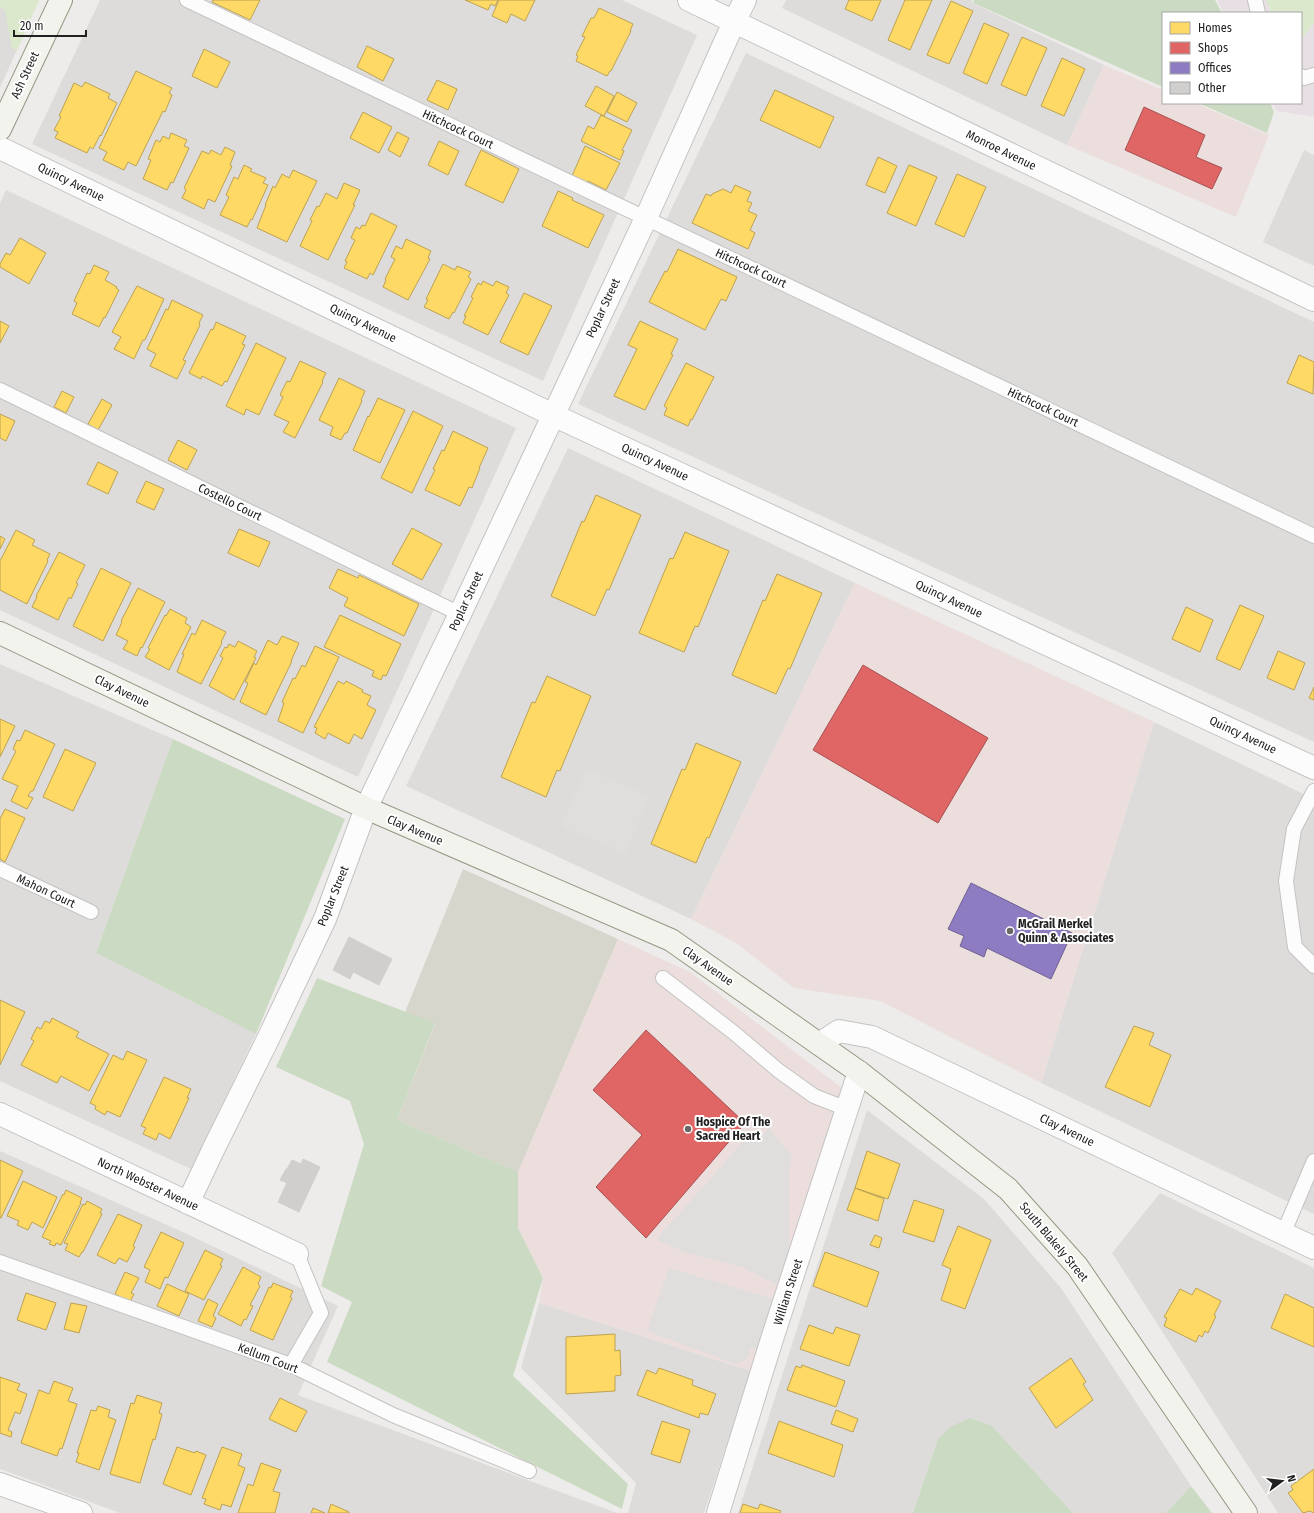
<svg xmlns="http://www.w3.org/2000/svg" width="1314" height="1513" font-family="'Fira Sans Condensed',sans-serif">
	<rect width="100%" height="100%" fill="#eeecea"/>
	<!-- residential -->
	<path fill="#dedcdb" d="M 0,0 L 39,0 L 0,88 Z
		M 100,0 L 622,0 L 697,35 L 543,381 L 32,144 Z
		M 786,0 L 972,0 L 972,3 L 1104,65 L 1067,145 L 782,8 Z
		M 746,53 L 1314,322 L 1314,742 L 578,404 Z
		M 1304,150 L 1314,155 L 1314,266 L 1263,242 Z
		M 6,190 L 516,428 L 358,777 L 0,610 L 0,203 Z
		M 568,448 L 855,583 L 691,919 L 406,786 Z
		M 0,664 L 173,739 L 96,953 L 256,1034 L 191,1169 L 0,1081 Z
		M 1154,722 L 1314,799 L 1314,1214 L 1041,1083 Z
		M 867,1110 L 984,1199 L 1061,1288 L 1191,1486 L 1166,1513 L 1073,1513 L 992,1426 L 938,1439 L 913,1513 L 738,1513 Z
		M 0,1151 L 185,1233 L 338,1306 L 298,1395 L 617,1513 L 120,1513 L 0,1469 Z
		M 1160,1193 L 1314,1268 L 1314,1513 L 1278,1513 L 1112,1253 Z
		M 539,1303 L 751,1371 L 704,1513 L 628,1513 L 636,1483 L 521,1368 Z"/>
	<!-- commercial -->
	<path fill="#ebdedd" d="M 1104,65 L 1163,90 L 1163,103 L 1195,103 L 1269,135 L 1236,217 L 1067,145 Z
		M 855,583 L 1154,722 L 1041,1083 L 880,1001 L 794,988 L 736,943 L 691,919 Z
		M 618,939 L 690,972 L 842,1088 L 793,1245 L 773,1300 L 751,1371 L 539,1303 L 543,1278 L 518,1228 L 518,1172 Z"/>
	<!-- industrial -->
	<path fill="#e7dfe4" d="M 1217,0 L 1266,0 L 1271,13 L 1224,13 Z
		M 1314,22 L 1314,117 L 1277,111 L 1272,103 L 1301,103 L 1301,41 Z"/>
	<!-- construction -->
	<path fill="#d7d6cc" d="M 463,869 L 618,939 L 518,1172 L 397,1120 L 435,1024 L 405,1012 Z"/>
	<!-- grass -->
	<path fill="#dbe8cc" d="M 0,0 L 39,0 L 17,51 L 12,48 L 5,10 L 0,7 Z
		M 1266,0 L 1314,0 L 1314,22 L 1301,41 L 1301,13 L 1271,13 Z"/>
	<!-- forest -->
	<path fill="#cbdac2" d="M 974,0 L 1215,0 L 1222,13 L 1163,13 L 1163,87 L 973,3 Z
		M 1198,103 L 1270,103 L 1274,112 L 1267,133 Z
		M 173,739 L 345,819 L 256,1034 L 96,953 Z
		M 317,978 L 435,1023 L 397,1120 L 518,1172 L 518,1228 L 543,1278 L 513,1376 L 628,1484 L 622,1509 L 327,1362 L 352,1302 L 321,1286 L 364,1144 L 350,1101 L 276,1067 Z
		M 970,1418 L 992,1426 L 1073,1513 L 913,1513 L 938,1439 L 950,1427 Z
		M 1191,1486 L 1212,1513 L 1166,1513 Z"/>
	<!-- parking -->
	<path fill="#dfdedd" d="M 587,768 L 650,796 L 625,854 L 561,826 Z
		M 769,1128 L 792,1156 L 789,1170 L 789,1252 L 776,1284 L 742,1267 L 685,1252 L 656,1240 L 752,1132 L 756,1135 L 763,1135 Z
		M 669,1268 L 773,1299 L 757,1350 L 751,1348 L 746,1360 L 736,1364 L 647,1331 Z"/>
	<!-- homes -->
	<path fill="#ffd966" stroke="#bca251" d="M 213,0 L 260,0 L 250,20 L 212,2 Z
		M 465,0 L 498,0 L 495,6 L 491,4 L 488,10 Z
		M 499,0 L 535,0 L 525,21 L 511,14 L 507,23 L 492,16 Z
		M 849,0 L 881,0 L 872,21 L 845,9 Z
		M 905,0 L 932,0 L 910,50 L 888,40 Z
		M 951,1 L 973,11 L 949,64 L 927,55 Z
		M 599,8 L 633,24 L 630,31 L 631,31 L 611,71 L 610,71 L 607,76 L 576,61 L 578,56 L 576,55 L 585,37 L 582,36 L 591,18 L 594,18 Z
		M 984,23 L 1009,34 L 987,84 L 963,73 Z
		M 1022,37 L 1047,48 L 1026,96 L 1001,85 Z
		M 367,46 L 394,59 L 383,81 L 357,67 Z
		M 204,49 L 230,62 L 217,88 L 192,76 Z
		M 1062,58 L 1085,69 L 1064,116 L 1041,106 Z
		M 136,71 L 172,88 L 169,93 L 172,95 L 165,112 L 163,111 L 136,166 L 128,162 L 124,170 L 103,160 L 107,152 L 99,148 Z
		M 437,80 L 457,89 L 448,110 L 427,100 Z
		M 85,82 L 110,94 L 108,98 L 117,103 L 101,136 L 100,135 L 93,149 L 90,147 L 87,153 L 55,138 L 58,132 L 54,130 L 61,117 L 59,116 L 74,83 L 82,87 Z
		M 596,86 L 614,96 L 604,116 L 585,106 Z
		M 775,90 L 834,117 L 820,148 L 760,120 Z
		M 617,92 L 637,103 L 627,122 L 607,112 Z
		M 363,112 L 392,127 L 379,153 L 350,138 Z
		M 601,115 L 632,130 L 622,150 L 624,151 L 620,160 L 581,141 L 588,126 L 594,129 Z
		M 397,132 L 409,138 L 400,157 L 388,150 Z
		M 171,133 L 187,140 L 184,146 L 189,148 L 173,183 L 171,182 L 167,190 L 143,179 L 151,160 L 148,159 L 156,140 L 160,142 L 163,136 L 169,139 Z
		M 439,141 L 459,151 L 448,175 L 428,165 Z
		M 585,146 L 620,163 L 606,190 L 588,181 L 586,183 L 572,176 Z
		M 225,147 L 235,152 L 230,165 L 232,166 L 215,202 L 208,199 L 204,209 L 182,198 L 186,190 L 184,188 L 202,151 L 209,154 L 211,150 L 221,155 Z
		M 481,150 L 519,169 L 503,203 L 465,185 Z
		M 878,157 L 897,166 L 885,193 L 866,185 Z
		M 244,165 L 252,169 L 250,171 L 266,178 L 263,183 L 268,185 L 252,220 L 251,219 L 247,227 L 220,215 L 229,197 L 226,195 L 234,177 L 238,179 Z
		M 909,165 L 937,177 L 916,226 L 887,213 Z
		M 293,170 L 317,181 L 287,242 L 257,228 L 266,205 L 265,205 L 273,186 L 275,188 L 282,174 L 289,178 Z
		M 957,174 L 986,187 L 964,237 L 935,224 Z
		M 344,183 L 360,190 L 353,205 L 355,205 L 328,260 L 300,246 L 312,221 L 310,220 L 317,206 L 319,207 L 326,193 L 337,199 Z
		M 735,185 L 751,192 L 747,201 L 752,203 L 748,211 L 757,215 L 750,230 L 755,233 L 748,249 L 692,223 L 706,194 L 711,196 L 712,194 L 723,189 L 731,193 Z
		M 558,191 L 573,198 L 572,200 L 604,215 L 588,248 L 542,226 Z
		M 371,213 L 397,226 L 373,275 L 370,273 L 367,279 L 344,268 L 347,262 L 345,261 L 355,240 L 351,238 L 356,227 L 360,229 L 362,225 L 365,226 Z
		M 20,238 L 46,253 L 29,284 L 0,267 L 0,264 L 6,253 L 10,255 Z
		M 406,239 L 431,251 L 428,258 L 430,259 L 408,300 L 383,287 L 386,280 L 385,279 L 395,259 L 391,257 L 396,246 L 402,249 Z
		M 678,249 L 737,277 L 726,301 L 721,299 L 705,330 L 649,302 L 665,271 L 667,272 Z
		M 443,264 L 455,270 L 457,266 L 471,272 L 468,277 L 471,279 L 454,313 L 453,312 L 449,319 L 424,307 L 428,300 L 426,299 Z
		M 94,265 L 109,272 L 105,280 L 117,287 L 116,288 L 119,290 L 105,318 L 104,317 L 99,327 L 72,314 L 77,303 L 74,301 L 87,273 L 90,274 Z
		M 483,281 L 493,286 L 496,281 L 509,287 L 506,293 L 509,295 L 488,335 L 463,323 L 466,316 L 464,316 L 473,298 L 471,297 L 478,283 L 481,285 Z
		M 137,286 L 164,299 L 145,340 L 143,340 L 134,359 L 114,349 L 121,337 L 112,332 Z
		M 524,293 L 552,306 L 528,355 L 500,342 Z
		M 172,300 L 203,315 L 199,323 L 200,325 L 183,360 L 186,361 L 177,379 L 150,366 L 156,354 L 147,349 L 166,309 L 168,310 Z
		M 0,321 L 9,326 L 0,343 Z
		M 640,321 L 678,339 L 671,354 L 673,355 L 645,410 L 614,396 L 637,349 L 628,345 Z
		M 216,322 L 246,336 L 242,344 L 245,345 L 227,382 L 225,381 L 222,386 L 202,376 L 201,379 L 189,373 L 211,329 L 213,330 Z
		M 256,343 L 286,358 L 259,415 L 246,409 L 244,415 L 226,406 Z
		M 1299,355 L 1314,362 L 1313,394 L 1287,383 Z
		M 300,361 L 326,373 L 322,381 L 323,382 L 295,438 L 283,432 L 289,422 L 274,415 L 283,397 L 280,395 L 287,381 L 290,382 Z
		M 686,363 L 714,377 L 692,420 L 691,419 L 688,426 L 664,415 L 667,408 L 664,406 Z
		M 339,378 L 365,391 L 361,400 L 362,401 L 347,433 L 345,433 L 341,440 L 330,435 L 333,427 L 319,420 Z
		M 62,391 L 74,397 L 66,413 L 54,407 Z
		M 378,398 L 405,410 L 380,463 L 353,450 L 368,416 L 369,417 Z
		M 102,399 L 112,405 L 98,430 L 88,424 Z
		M 413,411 L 443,426 L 412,493 L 381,478 Z
		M 0,414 L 15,421 L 6,441 L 0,438 Z
		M 453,431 L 488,448 L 479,468 L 480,468 L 472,488 L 469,487 L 460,506 L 425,490 L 435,470 L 433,469 L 442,450 L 444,451 Z
		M 178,440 L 197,450 L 187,470 L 168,460 Z
		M 98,462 L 118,472 L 108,494 L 87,484 Z
		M 146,481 L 164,489 L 154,510 L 136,502 Z
		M 596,495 L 641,515 L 609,590 L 607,589 L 595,616 L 551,596 L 582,521 L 584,522 Z
		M 412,528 L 442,544 L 422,580 L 392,564 Z
		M 239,529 L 270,542 L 259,567 L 228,553 Z
		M 16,530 L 35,540 L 32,545 L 50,554 L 47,560 L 48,561 L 27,604 L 0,590 L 0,561 Z
		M 685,532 L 729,551 L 705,610 L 698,627 L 695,626 L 684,652 L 639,633 L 670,558 L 673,559 Z
		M 0,536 L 5,539 L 0,549 Z
		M 59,552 L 85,565 L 76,583 L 78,584 L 71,599 L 69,597 L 58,620 L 32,607 L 37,597 L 36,596 Z
		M 101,568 L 131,583 L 103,641 L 73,626 Z
		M 338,569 L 358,578 L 359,575 L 419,604 L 404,636 L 344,606 L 348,598 L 329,588 Z
		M 777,574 L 822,593 L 790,669 L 788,668 L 776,694 L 732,675 L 763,600 L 765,601 Z
		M 138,588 L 165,602 L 142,648 L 141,647 L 137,656 L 123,649 L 128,641 L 116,635 L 122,622 L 121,621 Z
		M 1240,605 L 1264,616 L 1240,670 L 1216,659 Z
		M 1186,607 L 1213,620 L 1200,652 L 1172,639 Z
		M 170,609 L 187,618 L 185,623 L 191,627 L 169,670 L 145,657 L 150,649 L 148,648 L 165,615 L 166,616 Z
		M 340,615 L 401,644 L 386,676 L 383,675 L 381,680 L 372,676 L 374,671 L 324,647 Z
		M 202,620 L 226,632 L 221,642 L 222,643 L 201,684 L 177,672 L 184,654 L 182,654 L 192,633 L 195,635 Z
		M 282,636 L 299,643 L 291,661 L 292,661 L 266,715 L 240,702 L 248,683 L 245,682 L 254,663 L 256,665 L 268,640 L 277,645 Z
		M 238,641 L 257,651 L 254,657 L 256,658 L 234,700 L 209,686 L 223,658 L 220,656 L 225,647 L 227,648 L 229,644 L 235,647 Z
		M 315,646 L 339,657 L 303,733 L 278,721 L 284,703 L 282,702 L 293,678 L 295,679 L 302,665 L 305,667 Z
		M 1278,651 L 1305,663 L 1294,690 L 1267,678 Z
		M 547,676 L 591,696 L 560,771 L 557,770 L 546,797 L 501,777 L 532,702 L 535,703 Z
		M 338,681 L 344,684 L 346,681 L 363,690 L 362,692 L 371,696 L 367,705 L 376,710 L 362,739 L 354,734 L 349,744 L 328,733 L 325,739 L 315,733 L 317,728 L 314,727 Z
		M 1314,687 L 1314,700 L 1309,698 Z
		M 0,719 L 15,726 L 0,757 Z
		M 25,730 L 55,744 L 33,791 L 31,791 L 28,796 L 33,798 L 27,809 L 11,801 L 18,786 L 2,779 L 16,751 L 13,749 L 17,740 L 20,741 Z
		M 696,743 L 741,762 L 709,838 L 707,837 L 696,863 L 651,844 L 682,769 L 685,770 Z
		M 65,749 L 96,763 L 73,811 L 43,797 Z
		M 5,809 L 25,818 L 5,862 L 0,859 L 0,819 Z
		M 0,1000 L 25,1012 L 0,1065 Z
		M 52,1018 L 79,1032 L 76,1037 L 109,1054 L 89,1091 L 61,1076 L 57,1083 L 21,1065 L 34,1041 L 31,1039 L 37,1027 L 41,1029 L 45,1021 L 50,1023 Z
		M 1134,1026 L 1154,1033 L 1149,1045 L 1171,1055 L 1150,1107 L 1105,1087 Z
		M 127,1051 L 147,1060 L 120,1117 L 107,1111 L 105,1115 L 95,1109 L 96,1106 L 90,1103 L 113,1055 L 123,1060 Z
		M 164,1077 L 191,1089 L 187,1098 L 189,1098 L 170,1139 L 159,1133 L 156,1140 L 143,1134 L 146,1128 L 141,1126 Z
		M 867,1151 L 900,1164 L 888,1199 L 855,1188 Z
		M 0,1160 L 23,1171 L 1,1218 L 0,1218 Z
		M 23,1181 L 57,1197 L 43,1228 L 32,1222 L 28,1230 L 17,1225 L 19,1221 L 7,1216 Z
		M 855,1188 L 884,1199 L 878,1221 L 847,1210 Z
		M 66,1190 L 82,1198 L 80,1203 L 81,1203 L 61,1245 L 56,1243 L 55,1246 L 49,1244 L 51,1241 L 42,1237 L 63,1194 L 64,1195 Z
		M 914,1200 L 944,1210 L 934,1242 L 903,1232 Z
		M 87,1201 L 102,1209 L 100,1213 L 102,1214 L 83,1252 L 82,1252 L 79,1257 L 65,1250 L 68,1244 L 64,1243 L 83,1204 L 85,1205 Z
		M 118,1214 L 142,1225 L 133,1246 L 135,1247 L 127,1262 L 119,1258 L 115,1264 L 97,1255 Z
		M 958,1226 L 991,1240 L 965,1309 L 941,1300 L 951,1269 L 942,1265 Z
		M 161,1232 L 184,1243 L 168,1278 L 165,1277 L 160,1289 L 145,1282 L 150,1270 L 144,1267 Z
		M 875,1235 L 882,1238 L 879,1248 L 870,1245 Z
		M 205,1250 L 223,1259 L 220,1265 L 222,1266 L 204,1300 L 185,1291 Z
		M 825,1252 L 879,1272 L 867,1307 L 813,1286 Z
		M 243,1267 L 261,1277 L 258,1284 L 260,1286 L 250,1305 L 253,1306 L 246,1320 L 244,1319 L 241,1326 L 218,1314 Z
		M 125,1272 L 139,1278 L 131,1293 L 134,1294 L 130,1302 L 115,1294 Z
		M 273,1283 L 293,1291 L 290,1297 L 292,1298 L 273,1340 L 250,1330 L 269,1287 L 271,1288 Z
		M 167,1284 L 189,1294 L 179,1316 L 157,1306 Z
		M 1196,1288 L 1221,1301 L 1214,1315 L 1216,1316 L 1208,1333 L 1205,1331 L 1202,1337 L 1199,1335 L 1196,1342 L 1164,1326 L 1167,1318 L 1164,1317 L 1180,1289 L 1192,1295 Z
		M 26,1293 L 56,1303 L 46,1330 L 17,1320 Z
		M 1285,1294 L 1314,1308 L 1314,1347 L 1271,1328 Z
		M 208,1299 L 218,1304 L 213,1316 L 216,1318 L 212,1327 L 198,1321 Z
		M 71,1303 L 87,1306 L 79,1333 L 64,1329 Z
		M 809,1325 L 833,1334 L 836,1327 L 860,1335 L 849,1366 L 800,1349 Z
		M 615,1334 L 615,1351 L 620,1350 L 621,1375 L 615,1376 L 615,1391 L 566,1394 L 566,1337 Z
		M 1071,1358 L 1086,1382 L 1083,1384 L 1093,1400 L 1056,1428 L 1029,1388 Z
		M 802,1365 L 845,1381 L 836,1407 L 787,1390 L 796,1366 L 801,1368 Z
		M 659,1368 L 693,1380 L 692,1385 L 716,1394 L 708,1415 L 700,1413 L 699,1418 L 637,1395 L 647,1370 L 656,1374 Z
		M 0,1377 L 20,1384 L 17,1390 L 27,1394 L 20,1414 L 15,1412 L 8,1430 L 12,1432 L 11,1437 L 0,1433 Z
		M 54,1381 L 73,1388 L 68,1401 L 77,1404 L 62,1449 L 60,1448 L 57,1456 L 21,1443 L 39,1390 L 49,1394 Z
		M 137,1395 L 162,1403 L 159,1413 L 162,1414 L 155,1440 L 153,1439 L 140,1483 L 110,1474 L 131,1403 L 134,1404 Z
		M 280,1398 L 307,1411 L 296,1432 L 269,1419 Z
		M 98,1406 L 110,1410 L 108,1417 L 116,1420 L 99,1470 L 76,1462 L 79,1453 L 77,1453 L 91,1410 L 96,1411 Z
		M 836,1410 L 858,1419 L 853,1432 L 831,1424 Z
		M 662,1421 L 690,1430 L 680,1463 L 651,1454 Z
		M 779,1421 L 843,1445 L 834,1477 L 768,1453 Z
		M 177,1447 L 195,1453 L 196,1451 L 206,1455 L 191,1495 L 163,1484 Z
		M 222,1447 L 242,1454 L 238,1465 L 245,1468 L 231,1507 L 222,1504 L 220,1510 L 204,1504 L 206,1499 L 202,1498 Z
		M 261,1463 L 281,1470 L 273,1491 L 280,1493 L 275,1513 L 238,1513 L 248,1484 L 253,1486 Z
		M 1314,1469 L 1314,1513 L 1310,1511 L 1303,1513 L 1288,1493 L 1293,1490 L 1291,1486 Z
		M 331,1504 L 349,1512 L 349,1513 L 328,1513 Z
		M 743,1504 L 758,1509 L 760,1504 L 781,1511 L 780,1513 L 740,1513 Z
		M 313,1508 L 325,1513 L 311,1513 Z"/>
	<!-- shops -->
	<path fill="#e06666" stroke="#a75151" d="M 1144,107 L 1205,135 L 1196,157 L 1222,168 L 1212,189 L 1125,150 Z
		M 863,665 L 988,738 L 938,823 L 813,750 Z
		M 646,1030 L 745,1123 L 646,1238 L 596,1187 L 642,1135 L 593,1090 Z"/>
	<!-- offices -->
	<path fill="#8e7cc3" stroke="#6d6192" d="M 971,883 L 1072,933 L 1051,979 L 987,948 L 984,957 L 960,946 L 964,936 L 948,929 Z"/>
	<!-- building -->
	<path fill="#d1cfcd" stroke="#d1cecc" d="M 349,937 L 392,959 L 379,985 L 353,972 L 350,979 L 333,970 Z
		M 303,1159 L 320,1167 L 299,1212 L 278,1202 L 287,1183 L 280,1180 L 286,1169 L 287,1169 L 292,1160 L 301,1164 Z"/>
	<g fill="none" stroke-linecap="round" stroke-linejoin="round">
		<!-- lane casing -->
		<g stroke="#c4c3c2" stroke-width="16">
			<path id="lane" d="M 187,0 L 1314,536
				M 1255,0 L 1258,13
				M 1301,76 L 1304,78 L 1314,75
				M 0,390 L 460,614
				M 1314,791 L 1294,829 L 1286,881 L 1295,947 L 1314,966
				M 0,869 L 91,912
				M 663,978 L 733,1032 L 779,1071 L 814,1096 L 847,1109
				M 1283,1234 L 1314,1161
				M 0,1262 L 291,1365 L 393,1415 L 529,1471
				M 291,1365 L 321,1313 L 297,1254"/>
		</g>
		<!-- street casing -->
		<g stroke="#c4c3c2" stroke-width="24">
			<path id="street" d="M 689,0 L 1314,300
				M 0,148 L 553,415 L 1314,768
				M 819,1044 L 839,1031 L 872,1037 L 1314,1248
				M 0,1114 L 297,1254
				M 188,1203 L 214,1148 L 269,1037 L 325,919 L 366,808 L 460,614 L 646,218 L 734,22 L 745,0
				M 0,1484 L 81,1513
				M 718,1513 L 772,1339 L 859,1072"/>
		</g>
		<!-- secondary casing -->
		<g stroke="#959783" stroke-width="24">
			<path id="secondary" d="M 0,129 L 61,0
				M 0,633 L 366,808 L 671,940 L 819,1044 L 859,1072 L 1008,1189 L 1077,1266 L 1246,1513"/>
		</g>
		<!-- lane -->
		<use href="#lane" stroke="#fcfcfc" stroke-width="14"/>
		<!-- street -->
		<use href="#street" stroke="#fcfcfc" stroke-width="22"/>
		<!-- secondary -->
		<use href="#secondary" stroke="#f3f3ed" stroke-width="22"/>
	</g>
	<!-- markers -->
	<g fill="#696867" stroke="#fff" stroke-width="1.5">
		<circle cx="1010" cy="931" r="4"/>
		<circle cx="688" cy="1129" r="4"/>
	</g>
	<g text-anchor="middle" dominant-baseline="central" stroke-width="4" stroke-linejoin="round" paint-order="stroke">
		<!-- street labels -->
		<g font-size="12" fill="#212121" stroke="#fff">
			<text transform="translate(25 75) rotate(-65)">Ash Street</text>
			<text transform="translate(458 129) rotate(25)">Hitchcock Court</text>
			<text transform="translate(1001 150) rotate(26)">Monroe Avenue</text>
			<text transform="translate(71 182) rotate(26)">Quincy Avenue</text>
			<text transform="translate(751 268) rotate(25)">Hitchcock Court</text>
			<text transform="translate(603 308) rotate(-65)">Poplar Street</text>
			<text transform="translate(363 323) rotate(26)">Quincy Avenue</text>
			<text transform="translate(1043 407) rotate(25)">Hitchcock Court</text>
			<text transform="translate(655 462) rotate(25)">Quincy Avenue</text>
			<text transform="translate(230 502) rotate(26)">Costello Court</text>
			<text transform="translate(949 599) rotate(25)">Quincy Avenue</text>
			<text transform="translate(466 601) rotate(-65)">Poplar Street</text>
			<text transform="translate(122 691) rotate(26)">Clay Avenue</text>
			<text transform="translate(1243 735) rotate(25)">Quincy Avenue</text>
			<text transform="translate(415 830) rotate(23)">Clay Avenue</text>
			<text transform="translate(46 891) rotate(25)">Mahon Court</text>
			<text transform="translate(333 896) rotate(-68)">Poplar Street</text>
			<text transform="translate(708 966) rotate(35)">Clay Avenue</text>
			<text transform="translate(1067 1130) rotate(26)">Clay Avenue</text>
			<text transform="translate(148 1184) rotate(25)">North Webster Avenue</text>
			<text transform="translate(1054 1242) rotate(50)">South Blakely Street</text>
			<text transform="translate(788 1292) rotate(-72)">William Street</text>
			<text transform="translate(268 1358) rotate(21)">Kellum Court</text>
		</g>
		<!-- poi labels -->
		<g font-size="12" font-weight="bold" fill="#212121" stroke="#fff" text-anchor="start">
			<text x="1018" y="924">McGrail Merkel<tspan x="1018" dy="14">Quinn &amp; Associates</tspan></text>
			<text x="696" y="1122">Hospice Of The<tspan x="696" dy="14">Sacred Heart</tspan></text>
		</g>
	</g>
	<!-- legend -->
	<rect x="1162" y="12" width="140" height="92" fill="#ffffff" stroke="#a6a6a6"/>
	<rect x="1170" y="22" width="20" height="12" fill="#ffd966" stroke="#a6a6a6"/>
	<text x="1198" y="32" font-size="12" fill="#212121">Homes</text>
	<rect x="1170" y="42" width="20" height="12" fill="#e06666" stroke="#a6a6a6"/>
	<text x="1198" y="52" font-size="12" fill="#212121">Shops</text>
	<rect x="1170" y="62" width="20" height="12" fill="#8e7cc3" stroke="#a6a6a6"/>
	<text x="1198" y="72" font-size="12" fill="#212121">Offices</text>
	<rect x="1170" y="82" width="20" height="12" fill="#d1cfcd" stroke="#a6a6a6"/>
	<text x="1198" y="92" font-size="12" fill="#212121">Other</text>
	<!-- north arrow -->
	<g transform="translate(1282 1481) rotate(75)" stroke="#ffffff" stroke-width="3" paint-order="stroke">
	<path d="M0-3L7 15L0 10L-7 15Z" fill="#212121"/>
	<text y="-6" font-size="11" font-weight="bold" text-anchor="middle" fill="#212121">N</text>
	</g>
	<!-- scale -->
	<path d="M14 30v6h72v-6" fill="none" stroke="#212121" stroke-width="2"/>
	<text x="20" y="30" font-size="12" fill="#212121" stroke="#ffffff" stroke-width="3" paint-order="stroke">20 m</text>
</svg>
